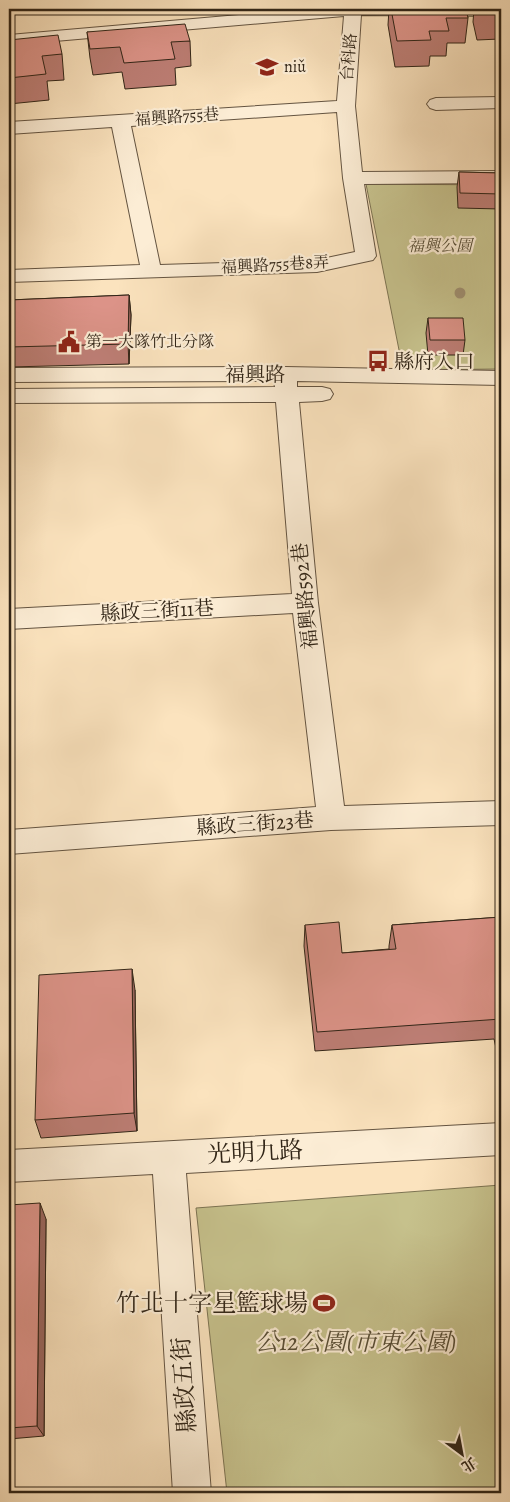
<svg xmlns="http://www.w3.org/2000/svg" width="510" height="1502" font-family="Alegreya,'Noto Serif TC',serif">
	<rect width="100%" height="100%" fill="#fbe3be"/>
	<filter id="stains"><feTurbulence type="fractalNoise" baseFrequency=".004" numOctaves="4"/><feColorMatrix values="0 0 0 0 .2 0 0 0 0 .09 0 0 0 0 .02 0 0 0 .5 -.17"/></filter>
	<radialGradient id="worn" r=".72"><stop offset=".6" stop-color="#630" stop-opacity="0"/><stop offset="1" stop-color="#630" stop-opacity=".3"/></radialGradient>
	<!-- green -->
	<path fill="#c6c18c" stroke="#7c7352" d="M 366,184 L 501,185 L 501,369 L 403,370 Z
		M 501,1185 L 501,1493 L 227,1493 L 196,1208 Z"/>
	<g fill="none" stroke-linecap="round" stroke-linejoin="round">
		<!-- minor casing -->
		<g stroke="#645441" stroke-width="2">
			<path id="minor" d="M 308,9 L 501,9 L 501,16 L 361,15 L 355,106 L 362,172 L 501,171 L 501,183 L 364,184 L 376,256 L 373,260 L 317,272 L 9,282 L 9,270 L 140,265 L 112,127 L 9,134 L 9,122 L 337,101 L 344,16 L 9,45 L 9,35 ZM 337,112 L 343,178 L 355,252 L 317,260 L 160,265 L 131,126 Z
				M 436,98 L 501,97 L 501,108 L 436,110 L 430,108 L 427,104 L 430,100 Z
				M 285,367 L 501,371 L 501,385 L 297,381 L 297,387 L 322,387 L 330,389 L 333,394 L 330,399 L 322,401 L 299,402 L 318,603 L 344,806 L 501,801 L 501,825 L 331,830 L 9,854 L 9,830 L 316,807 L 293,613 L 9,629 L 9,609 L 292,594 L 276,402 L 9,403 L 9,389 L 275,387 L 274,381 L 9,382 L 9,368 Z
				M 501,1123 L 501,1155 L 186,1173 L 211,1493 L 173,1493 L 153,1174 L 9,1182 L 9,1150 Z"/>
		</g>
		<!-- minor -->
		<use href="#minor" fill="#fcedd5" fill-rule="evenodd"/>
	</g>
	<!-- trees -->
	<circle fill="#a09072" cx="460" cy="293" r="5.5"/>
	<!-- wall -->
	<path fill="#bd7e75" stroke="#312517" d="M 389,9 L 466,9 L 468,18 L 465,43 L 447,43 L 446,56 L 430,56 L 429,66 L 395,67 L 388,25 Z
		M 474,9 L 501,9 L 501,45 L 500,39 L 477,40 L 473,22 Z
		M 87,32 L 190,41 L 191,66 L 175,68 L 176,85 L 125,89 L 122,72 L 93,75 L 90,58 Z
		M 9,40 L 62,54 L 64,80 L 47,81 L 49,100 L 9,104 Z
		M 459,172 L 501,173 L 501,209 L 458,208 L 457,187 Z
		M 129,295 L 131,315 L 129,364 L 9,367 L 9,300 Z
		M 428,318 L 465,340 L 463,355 L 428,355 L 426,333 Z
		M 501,917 L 501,1057 L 498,1057 L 494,1039 L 315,1051 L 304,946 L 305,925 L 342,953 L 389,949 L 389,946 L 392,925 Z
		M 135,990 L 137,1131 L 41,1138 L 35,1120 Z
		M 9,1205 L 46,1219 L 44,1436 L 9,1439 Z"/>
	<!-- shaded-wall -->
	<path fill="#9a675f" stroke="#312517" d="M 129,295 L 131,315 L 129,364 L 128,344 Z
		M 132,969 L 135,990 L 137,1131 L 134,1113 Z
		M 40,1203 L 46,1219 L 44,1436 L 37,1426 Z"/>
	<!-- building -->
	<path fill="#dc9388" stroke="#312517" d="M 391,9 L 466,9 L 468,18 L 446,18 L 449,31 L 429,31 L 431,40 L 397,41 Z
		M 479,9 L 501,9 L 501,14 L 480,14 Z
		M 185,24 L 190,41 L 171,42 L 175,59 L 124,63 L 120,47 L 90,49 L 87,32 Z
		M 58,35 L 62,54 L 42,56 L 46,74 L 9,78 L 9,40 Z
		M 459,172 L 501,173 L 501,194 L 460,193 Z
		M 129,295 L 128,344 L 9,347 L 9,300 Z
		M 428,318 L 463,318 L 465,340 L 430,340 Z
		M 501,917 L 501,1022 L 501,1019 L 317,1032 L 305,925 L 339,922 L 342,953 L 396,949 L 392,925 Z
		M 132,969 L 134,1113 L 35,1120 L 39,975 Z
		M 40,1203 L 37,1426 L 9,1428 L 9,1205 Z"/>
	<!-- icons -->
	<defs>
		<g id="school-bare" transform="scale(1.725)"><path d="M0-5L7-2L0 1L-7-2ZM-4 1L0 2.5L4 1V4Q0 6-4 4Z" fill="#8f2418" stroke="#fcedd5" stroke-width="2.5" paint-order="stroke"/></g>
		<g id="civic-bare" transform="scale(1.725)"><path d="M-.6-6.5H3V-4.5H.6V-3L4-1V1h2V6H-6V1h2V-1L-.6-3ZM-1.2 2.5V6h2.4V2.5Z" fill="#8f2418" stroke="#fcedd5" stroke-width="2.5" paint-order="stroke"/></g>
		<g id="bus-bare" transform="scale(1.725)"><path d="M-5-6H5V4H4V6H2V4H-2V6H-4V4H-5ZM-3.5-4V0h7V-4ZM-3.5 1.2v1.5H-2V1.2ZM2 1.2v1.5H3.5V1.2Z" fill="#8f2418" stroke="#fcedd5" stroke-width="2.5" paint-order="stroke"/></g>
		<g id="stadium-bare" transform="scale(1.725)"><path d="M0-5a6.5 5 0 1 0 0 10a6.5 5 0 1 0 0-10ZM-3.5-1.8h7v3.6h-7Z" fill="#8f2418" stroke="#fcedd5" stroke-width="2.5" paint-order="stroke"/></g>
	</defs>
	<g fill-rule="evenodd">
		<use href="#school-bare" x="267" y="67"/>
		<use href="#civic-bare" x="69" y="342"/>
		<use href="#bus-bare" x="378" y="361"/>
		<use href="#stadium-bare" x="324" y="1303"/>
	</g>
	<g text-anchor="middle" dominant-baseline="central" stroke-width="4.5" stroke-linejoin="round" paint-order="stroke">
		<!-- far-street labels -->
		<g font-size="16" fill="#312517" stroke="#fcedd5">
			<text transform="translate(349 57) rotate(-85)">台科路</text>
			<text transform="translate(177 117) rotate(-4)">福興路755巷</text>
			<text transform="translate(275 265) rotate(-3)">福興路755巷8弄</text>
		</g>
		<!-- far-poi labels -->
		<g font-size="16" fill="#312517" stroke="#fcedd5" text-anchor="start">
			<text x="284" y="67">niǔ</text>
			<text x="86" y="342">第一大隊竹北分隊</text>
		</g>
		<!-- far-park labels -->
		<g font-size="16" font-style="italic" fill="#564c34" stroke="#fcedd5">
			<text x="440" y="246">福興公園</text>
		</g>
		<!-- poi labels -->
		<g font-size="20" fill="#312517" stroke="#fcedd5" text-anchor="start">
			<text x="394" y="361">縣府入口</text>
		</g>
		<!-- street labels -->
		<g font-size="20" fill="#312517" stroke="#fcedd5">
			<text x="255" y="374">福興路</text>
			<text transform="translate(305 596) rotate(-96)">福興路592巷</text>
			<text transform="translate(157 611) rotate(-3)">縣政三街11巷</text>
			<text transform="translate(255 824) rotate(-4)">縣政三街23巷</text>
		</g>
		<!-- near-street labels -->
		<g font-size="24" fill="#312517" stroke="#fcedd5">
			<text transform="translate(255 1152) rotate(-3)">光明九路</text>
			<text transform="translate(184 1385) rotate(-94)">縣政五街</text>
		</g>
		<!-- near-poi labels -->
		<g font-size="24" fill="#312517" stroke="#fcedd5" text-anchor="end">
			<text x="308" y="1303">竹北十字星籃球場</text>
		</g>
		<!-- near-park labels -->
		<g font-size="24" font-style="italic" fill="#564c34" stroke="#fcedd5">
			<text x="356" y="1342">公12公園(市東公園)</text>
		</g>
	</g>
	<!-- margin -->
	<rect width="510" height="1502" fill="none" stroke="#fbe3be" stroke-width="30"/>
	<rect x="10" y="10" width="490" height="1482" fill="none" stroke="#312517" stroke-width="2.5"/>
	<rect x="15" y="15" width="480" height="1472" fill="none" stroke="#312517"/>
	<!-- north arrow -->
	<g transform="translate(462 1454) rotate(148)" stroke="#fcedd5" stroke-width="4" paint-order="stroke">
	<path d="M0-4L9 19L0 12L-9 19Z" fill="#312517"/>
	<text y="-8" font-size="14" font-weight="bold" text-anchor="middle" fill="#312517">北</text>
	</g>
	<rect width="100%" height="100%" filter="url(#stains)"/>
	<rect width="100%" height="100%" fill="url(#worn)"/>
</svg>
